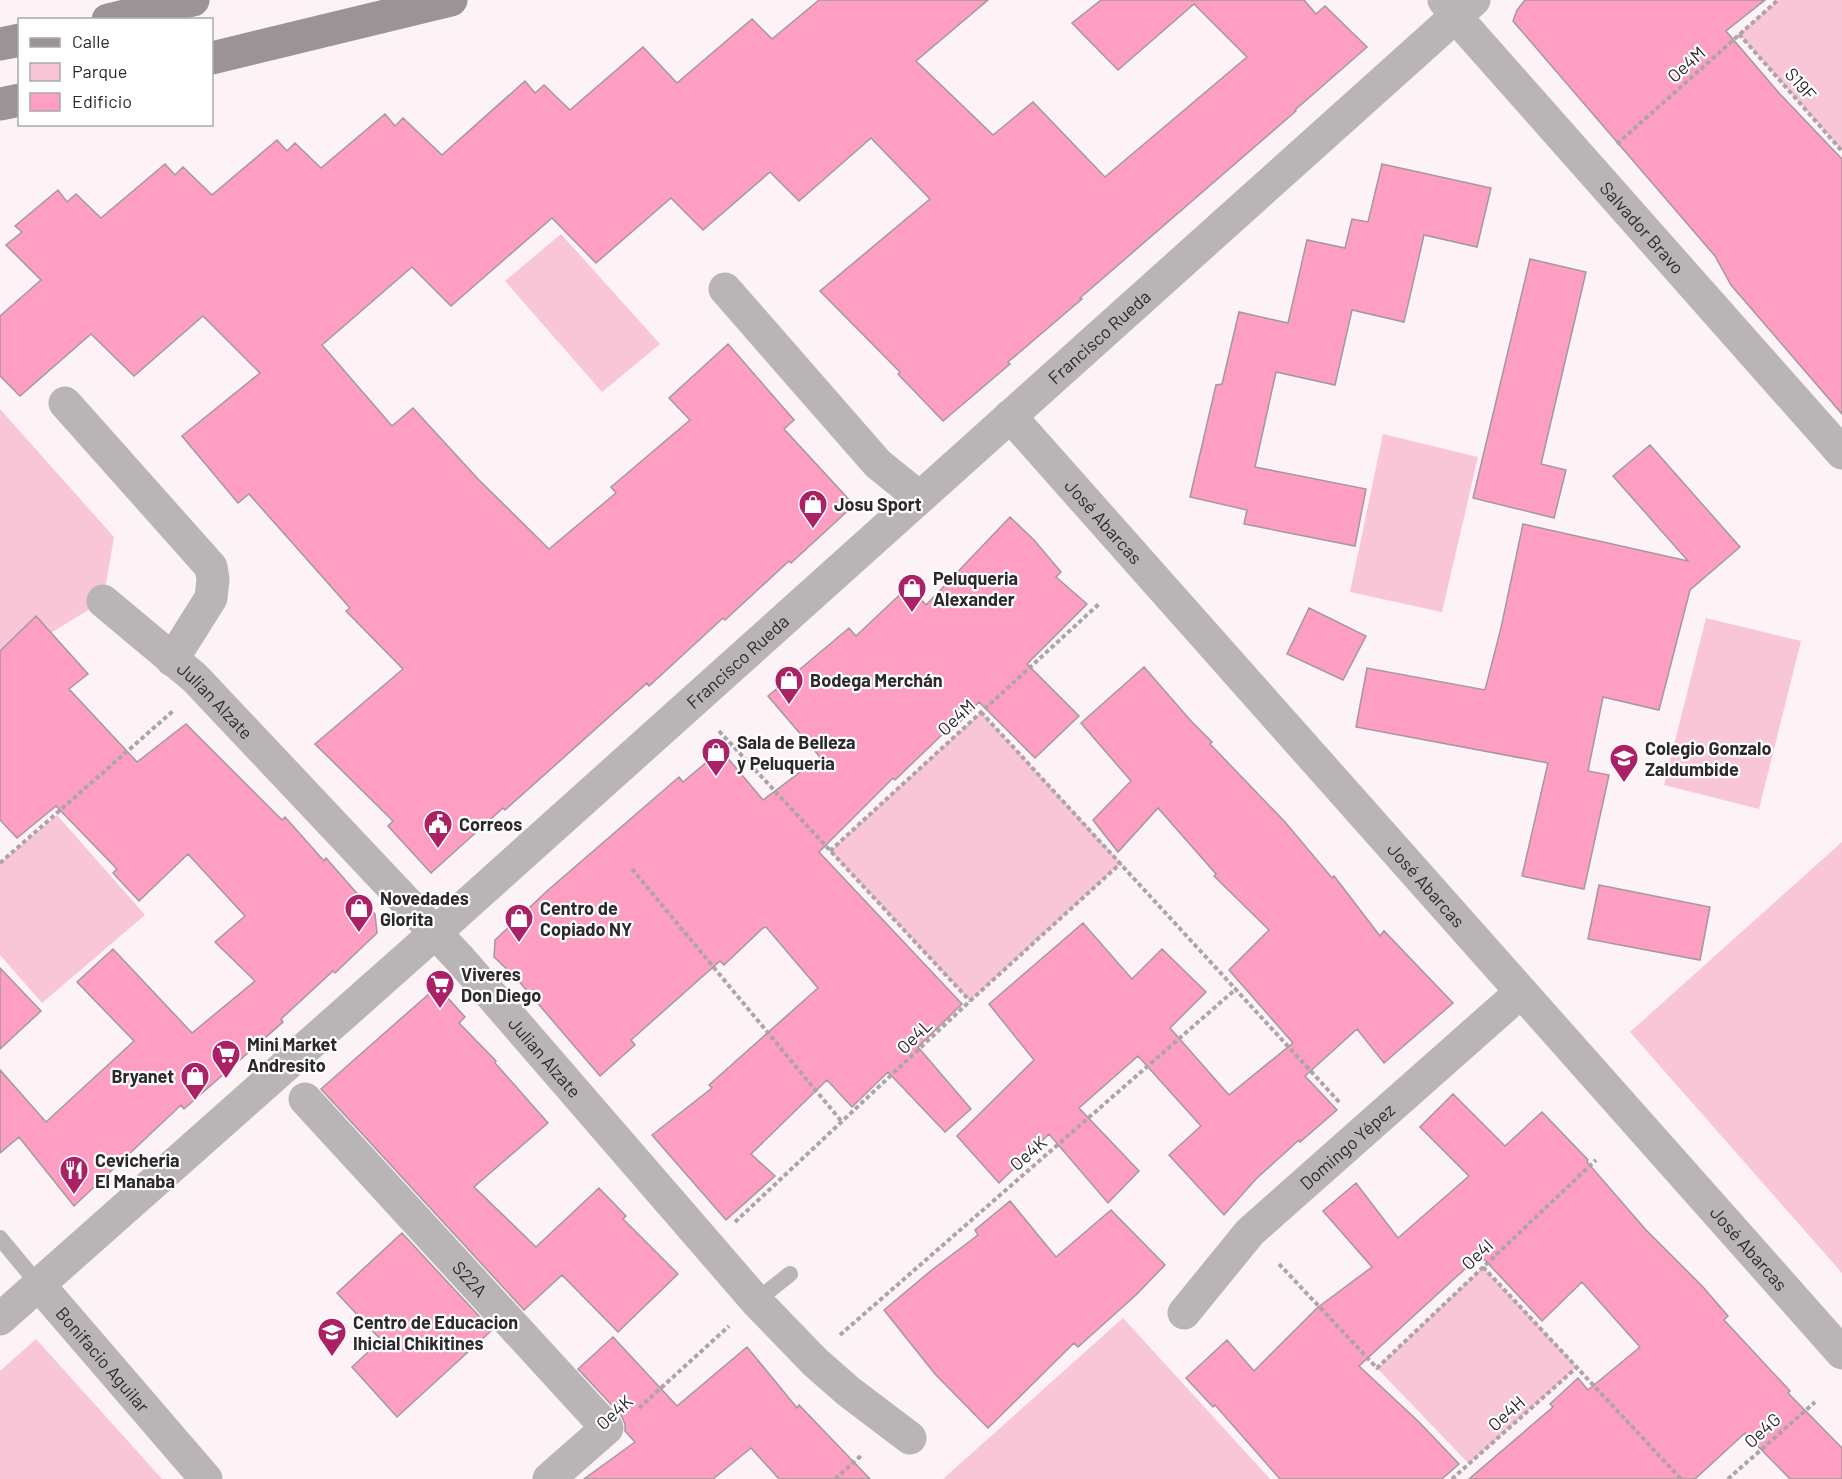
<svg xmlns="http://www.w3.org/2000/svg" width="1842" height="1479" font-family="Barlow,sans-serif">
	<rect width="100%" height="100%" fill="#fdf2f6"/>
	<!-- green -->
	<path fill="#f9c6d7" d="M 1778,0 L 1842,0 L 1842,151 L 1739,34 Z
		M 561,234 L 660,344 L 602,392 L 505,281 Z
		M 0,409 L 114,537 L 103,601 L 0,664 Z
		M 1383,434 L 1478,457 L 1442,612 L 1350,592 Z
		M 1706,618 L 1801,641 L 1759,809 L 1664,785 Z
		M 981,712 L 1121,863 L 970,1001 L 830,851 Z
		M 57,815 L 145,915 L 42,1003 L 0,955 L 0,863 Z
		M 1842,842 L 1842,1273 L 1630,1032 Z
		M 1483,1267 L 1577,1367 L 1469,1464 L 1377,1368 Z
		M 1123,1318 L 1270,1479 L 943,1479 Z
		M 36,1339 L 162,1479 L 0,1479 L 0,1371 Z"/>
	<!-- building -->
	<path fill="#fe9ec3" stroke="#a3999c" stroke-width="1.5" d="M 819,0 L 988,0 L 916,61 L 993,135 L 1033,102 L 1105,177 L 1247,57 L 1194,4 L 1118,70 L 1072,23 L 1101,0 L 1304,0 L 1316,14 L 1325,6 L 1367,47 L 1295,110 L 1296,111 L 1080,298 L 1082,299 L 1008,362 L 1010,364 L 943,421 L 898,374 L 900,372 L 820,291 L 930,199 L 871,138 L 799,201 L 770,172 L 703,230 L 671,198 L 596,263 L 552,218 L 451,306 L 412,267 L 322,345 L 392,426 L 413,408 L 478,479 L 549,549 L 616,493 L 611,487 L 690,420 L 669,398 L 728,344 L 794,420 L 784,429 L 854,505 L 791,563 L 789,561 L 725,620 L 723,618 L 649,686 L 647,683 L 505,810 L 503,808 L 431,873 L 388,826 L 393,821 L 315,744 L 403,669 L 346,611 L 350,608 L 249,494 L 238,503 L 182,436 L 260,373 L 203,316 L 134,376 L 91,334 L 20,396 L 0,376 L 0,316 L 41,280 L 6,245 L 22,232 L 15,226 L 58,190 L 67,202 L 76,194 L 101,218 L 165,164 L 175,175 L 183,167 L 212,195 L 277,140 L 287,151 L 295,143 L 321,168 L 385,114 L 395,126 L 403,118 L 442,155 L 525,81 L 535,93 L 544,85 L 570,110 L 643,47 L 677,83 L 752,19 L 772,39 Z
		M 1525,0 L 1765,0 L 1726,31 L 1779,93 L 1842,159 L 1842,414 L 1731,285 L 1715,256 L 1513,21 L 1517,10 Z
		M 1382,164 L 1491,188 L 1477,247 L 1424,235 L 1404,322 L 1352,310 L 1335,385 L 1276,372 L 1255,467 L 1366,489 L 1355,546 L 1244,524 L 1247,510 L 1190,497 L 1216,385 L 1222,384 L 1239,312 L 1288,323 L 1307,240 L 1345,248 L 1352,219 L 1368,222 Z
		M 1530,259 L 1586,272 L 1541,464 L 1566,470 L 1554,518 L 1473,498 Z
		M 1650,445 L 1740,547 L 1690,590 L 1659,710 L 1603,697 L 1588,771 L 1609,775 L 1584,889 L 1522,876 L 1548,763 L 1356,727 L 1367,668 L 1485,690 L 1501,628 L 1523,524 L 1688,561 L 1613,476 Z
		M 1010,517 L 1034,540 L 1061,572 L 1056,577 L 1087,604 L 1027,664 L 1079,716 L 1035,758 L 979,702 L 952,730 L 949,728 L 895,780 L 893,778 L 819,852 L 962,1004 L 918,1047 L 971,1109 L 945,1132 L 888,1072 L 852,1107 L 827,1080 L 751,1154 L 775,1176 L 726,1220 L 652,1135 L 712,1088 L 709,1085 L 818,988 L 766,927 L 763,928 L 724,965 L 720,961 L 631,1040 L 635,1045 L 600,1076 L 516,978 L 494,957 L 495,940 L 547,891 L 679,777 L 683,782 L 721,750 L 763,800 L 820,757 L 768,696 L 849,628 L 856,636 L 909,586 L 926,605 Z
		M 1309,608 L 1366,636 L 1343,680 L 1287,654 Z
		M 36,616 L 88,674 L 69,689 L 137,762 L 186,724 L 282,820 L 285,817 L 324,861 L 326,858 L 375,914 L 377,933 L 335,973 L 333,971 L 281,1019 L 283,1022 L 184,1109 L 181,1105 L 74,1206 L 19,1137 L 0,1153 L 0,1070 L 46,1122 L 134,1041 L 77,982 L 113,949 L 192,1033 L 255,981 L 215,942 L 245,916 L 188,854 L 139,901 L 113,873 L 117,869 L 56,806 L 17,838 L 0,820 L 0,651 Z
		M 1144,667 L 1191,721 L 1212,742 L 1210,744 L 1285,822 L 1332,878 L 1334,876 L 1380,936 L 1384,931 L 1453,1003 L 1384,1063 L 1357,1029 L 1305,1076 L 1337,1110 L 1300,1142 L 1299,1140 L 1256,1179 L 1224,1215 L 1169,1155 L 1201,1126 L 1138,1056 L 1079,1108 L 1139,1171 L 1108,1203 L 1049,1134 L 999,1183 L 957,1136 L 1034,1060 L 989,1004 L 1083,923 L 1132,979 L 1162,949 L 1206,992 L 1170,1028 L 1229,1095 L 1293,1043 L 1229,970 L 1269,930 L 1214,876 L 1216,874 L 1158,808 L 1118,852 L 1093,820 L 1131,781 L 1081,723 Z
		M 1599,885 L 1710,907 L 1700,960 L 1588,939 Z
		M 0,968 L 41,1011 L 0,1049 Z
		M 430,993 L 447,997 L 465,1017 L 459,1023 L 496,1061 L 495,1063 L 548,1123 L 474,1187 L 536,1247 L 599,1188 L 626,1216 L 623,1219 L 678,1274 L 618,1332 L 562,1275 L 524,1310 L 321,1089 Z
		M 1453,1094 L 1505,1146 L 1542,1112 L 1588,1160 L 1587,1162 L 1646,1230 L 1703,1287 L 1728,1316 L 1724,1320 L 1790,1391 L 1788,1393 L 1842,1448 L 1842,1479 L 1790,1479 L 1745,1433 L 1695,1479 L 1469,1479 L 1553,1407 L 1550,1404 L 1578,1378 L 1588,1390 L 1640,1347 L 1582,1282 L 1542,1321 L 1484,1259 L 1482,1261 L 1478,1257 L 1359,1366 L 1419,1422 L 1459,1464 L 1442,1479 L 1280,1479 L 1215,1405 L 1213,1407 L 1186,1378 L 1227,1340 L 1254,1371 L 1317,1308 L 1372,1267 L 1323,1211 L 1356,1183 L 1398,1238 L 1469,1176 L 1420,1127 Z
		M 1010,1201 L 1056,1257 L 1111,1210 L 1165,1265 L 1136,1295 L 1078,1347 L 1074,1343 L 988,1428 L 935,1374 L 884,1310 L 933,1269 L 978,1235 L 975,1230 Z
		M 402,1233 L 492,1330 L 397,1417 L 352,1367 L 381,1340 L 337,1293 Z
		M 613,1337 L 677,1406 L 747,1347 L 797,1408 L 799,1405 L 870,1479 L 779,1479 L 751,1448 L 713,1479 L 584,1479 L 635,1442 L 625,1431 L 625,1424 L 621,1415 L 578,1369 Z"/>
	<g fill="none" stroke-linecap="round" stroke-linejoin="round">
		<!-- path -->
		<path stroke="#aca4a7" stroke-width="4" stroke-dasharray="4.5 3" stroke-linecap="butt" d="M 1739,34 L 1842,151
			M 1617,144 L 1778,0
			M 981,712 L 1340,1103
			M 719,731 L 970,1001
			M 830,851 L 1100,603
			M 0,863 L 173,711
			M 632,869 L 842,1122
			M 735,1222 L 970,1001 L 1121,863
			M 1279,1264 L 1377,1368 L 1596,1160
			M 1483,1267 L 1681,1479
			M 840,1335 L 1237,988
			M 639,1408 L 729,1326
			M 835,1479 L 863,1454
			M 1452,1479 L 1577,1367
			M 1728,1479 L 1815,1402"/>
		<!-- lane -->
		<path stroke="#b9b4b6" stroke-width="16" d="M 0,1238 L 39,1285
			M 756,1301 L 790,1274"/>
		<!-- street -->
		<g stroke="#b9b4b6" stroke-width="33">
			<path id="s1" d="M 1444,0 L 1455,16 L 1842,453"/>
			<path d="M 725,289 L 878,464 L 919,497"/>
			<path d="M 65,403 L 211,567 L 213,579 L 211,598 L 172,660"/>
			<path id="s2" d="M 1010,416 L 1842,1353"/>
			<path id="s3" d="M 103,601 L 195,678 L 460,959 L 756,1301 L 815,1362 L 848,1391 L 910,1438"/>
			<path id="s4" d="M 305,1099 L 607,1428 L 549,1479"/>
			<path id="s5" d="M 39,1285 L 206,1479"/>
			<path id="s6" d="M 1184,1313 L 1250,1232 L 1521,992"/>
			<path id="s7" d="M 0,1319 L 435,933 L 1474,0"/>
		</g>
		<!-- secondary -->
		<path stroke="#9b9497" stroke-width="33" d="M 108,20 L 193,0
			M 0,44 L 20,40
			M 212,58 L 451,0
			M 0,104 L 20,100"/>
	</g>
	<!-- icons -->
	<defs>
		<g id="shop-pin" transform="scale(1.5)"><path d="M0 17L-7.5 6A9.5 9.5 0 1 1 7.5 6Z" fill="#aa2166" stroke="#fff"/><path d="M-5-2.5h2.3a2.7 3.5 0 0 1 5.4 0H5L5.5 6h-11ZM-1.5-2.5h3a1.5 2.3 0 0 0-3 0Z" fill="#fff"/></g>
		<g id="school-pin" transform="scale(1.5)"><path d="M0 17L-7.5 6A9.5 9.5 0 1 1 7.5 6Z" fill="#aa2166" stroke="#fff"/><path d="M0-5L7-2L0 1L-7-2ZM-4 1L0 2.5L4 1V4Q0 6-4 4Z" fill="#fff"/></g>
		<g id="civic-pin" transform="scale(1.5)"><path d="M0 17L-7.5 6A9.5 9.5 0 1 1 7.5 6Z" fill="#aa2166" stroke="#fff"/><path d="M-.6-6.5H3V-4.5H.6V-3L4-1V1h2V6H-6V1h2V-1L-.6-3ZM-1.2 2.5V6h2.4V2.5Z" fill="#fff"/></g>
		<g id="supermarket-pin" transform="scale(1.5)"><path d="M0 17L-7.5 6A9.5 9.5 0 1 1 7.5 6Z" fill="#aa2166" stroke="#fff"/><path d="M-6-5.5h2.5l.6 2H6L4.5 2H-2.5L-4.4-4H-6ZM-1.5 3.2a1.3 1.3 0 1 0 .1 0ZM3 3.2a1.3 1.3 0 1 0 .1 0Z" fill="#fff"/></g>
		<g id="restaurant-pin" transform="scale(1.5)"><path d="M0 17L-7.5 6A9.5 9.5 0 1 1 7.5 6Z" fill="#aa2166" stroke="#fff"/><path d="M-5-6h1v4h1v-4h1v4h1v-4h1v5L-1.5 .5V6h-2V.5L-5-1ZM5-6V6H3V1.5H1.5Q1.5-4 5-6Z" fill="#fff"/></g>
	</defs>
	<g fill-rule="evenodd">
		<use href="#shop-pin" x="813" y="504"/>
		<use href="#shop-pin" x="912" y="588"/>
		<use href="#shop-pin" x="789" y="680"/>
		<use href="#shop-pin" x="716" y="752"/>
		<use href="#school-pin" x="1624" y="758"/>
		<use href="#civic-pin" x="438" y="824"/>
		<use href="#shop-pin" x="359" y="908"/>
		<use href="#shop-pin" x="519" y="918"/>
		<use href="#supermarket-pin" x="440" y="984"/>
		<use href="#supermarket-pin" x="226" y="1054"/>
		<use href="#shop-pin" x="195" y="1076"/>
		<use href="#restaurant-pin" x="74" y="1170"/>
		<use href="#school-pin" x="332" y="1332"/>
	</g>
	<g text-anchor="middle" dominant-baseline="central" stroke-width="4.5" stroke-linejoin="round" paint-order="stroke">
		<!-- street labels -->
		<g font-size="18" fill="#2d292a" stroke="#fff">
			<text transform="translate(1686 64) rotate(-42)">Oe4M</text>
			<text transform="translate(1801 84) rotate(49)">S19F</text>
			<text stroke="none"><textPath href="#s1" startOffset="302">Salvador Bravo</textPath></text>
			<text stroke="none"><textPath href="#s7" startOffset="1474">Francisco Rueda</textPath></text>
			<text stroke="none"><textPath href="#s2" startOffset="141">José Abarcas</textPath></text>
			<text stroke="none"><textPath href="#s7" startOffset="988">Francisco Rueda</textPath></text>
			<text stroke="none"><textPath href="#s3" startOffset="150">Julian Alzate</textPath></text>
			<text transform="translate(956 717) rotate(-43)">Oe4M</text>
			<text stroke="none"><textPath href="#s2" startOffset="627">José Abarcas</textPath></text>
			<text transform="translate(914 1036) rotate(-44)">Oe4L</text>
			<text stroke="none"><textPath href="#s3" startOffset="636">Julian Alzate</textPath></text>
			<text stroke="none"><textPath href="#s6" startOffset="234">Domingo Yépez</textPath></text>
			<text transform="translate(1028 1153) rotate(-41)">Oe4K</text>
			<text stroke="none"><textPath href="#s2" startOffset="1113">José Abarcas</textPath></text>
			<text transform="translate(1477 1254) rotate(-43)">Oe4I</text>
			<text stroke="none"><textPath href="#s4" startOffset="244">S22A</textPath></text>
			<text stroke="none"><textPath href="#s5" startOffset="98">Bonifacio Aguilar</textPath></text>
			<text transform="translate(614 1412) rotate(-42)">Oe4K</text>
			<text transform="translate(1506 1413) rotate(-42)">Oe4H</text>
			<text transform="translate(1762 1430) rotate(-42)">Oe4G</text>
		</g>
		<!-- poi labels -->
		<g font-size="18" font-weight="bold" fill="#2d292a" stroke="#fff" text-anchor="start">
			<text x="834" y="504">Josu Sport</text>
			<text x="933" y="578">Peluqueria<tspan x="933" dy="21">Alexander</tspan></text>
			<text x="810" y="680">Bodega Merchán</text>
			<text x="737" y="742">Sala de Belleza<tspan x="737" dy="21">y Peluqueria</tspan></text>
			<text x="1645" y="748">Colegio Gonzalo<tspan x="1645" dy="21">Zaldumbide</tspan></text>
			<text x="459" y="824">Correos</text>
			<text x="380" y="898">Novedades<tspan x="380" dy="21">Glorita</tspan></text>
			<text x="540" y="908">Centro de<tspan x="540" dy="21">Copiado NY</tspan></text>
			<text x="461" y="974">Viveres<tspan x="461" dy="21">Don Diego</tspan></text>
			<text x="247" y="1044">Mini Market<tspan x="247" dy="21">Andresito</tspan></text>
			<text x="174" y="1076" text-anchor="end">Bryanet</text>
			<text x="95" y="1160">Cevicheria<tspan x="95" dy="21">El Manaba</tspan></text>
			<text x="353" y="1322">Centro de Educacion<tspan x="353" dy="21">Ihicial Chikitines</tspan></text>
		</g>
	</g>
	<!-- legend -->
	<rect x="18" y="18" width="195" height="108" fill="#ffffff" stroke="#aba9aa" stroke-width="1.5"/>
	<rect x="30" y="38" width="30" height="9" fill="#9b9497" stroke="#aba9aa" stroke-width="1.5"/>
	<text x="72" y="48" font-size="18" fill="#2d292a">Calle</text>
	<rect x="30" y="63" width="30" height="18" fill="#f9c6d7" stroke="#aba9aa" stroke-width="1.5"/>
	<text x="72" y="78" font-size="18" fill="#2d292a">Parque</text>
	<rect x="30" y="93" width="30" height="18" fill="#fe9ec3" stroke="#aba9aa" stroke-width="1.5"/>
	<text x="72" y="108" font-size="18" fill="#2d292a">Edificio</text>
</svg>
